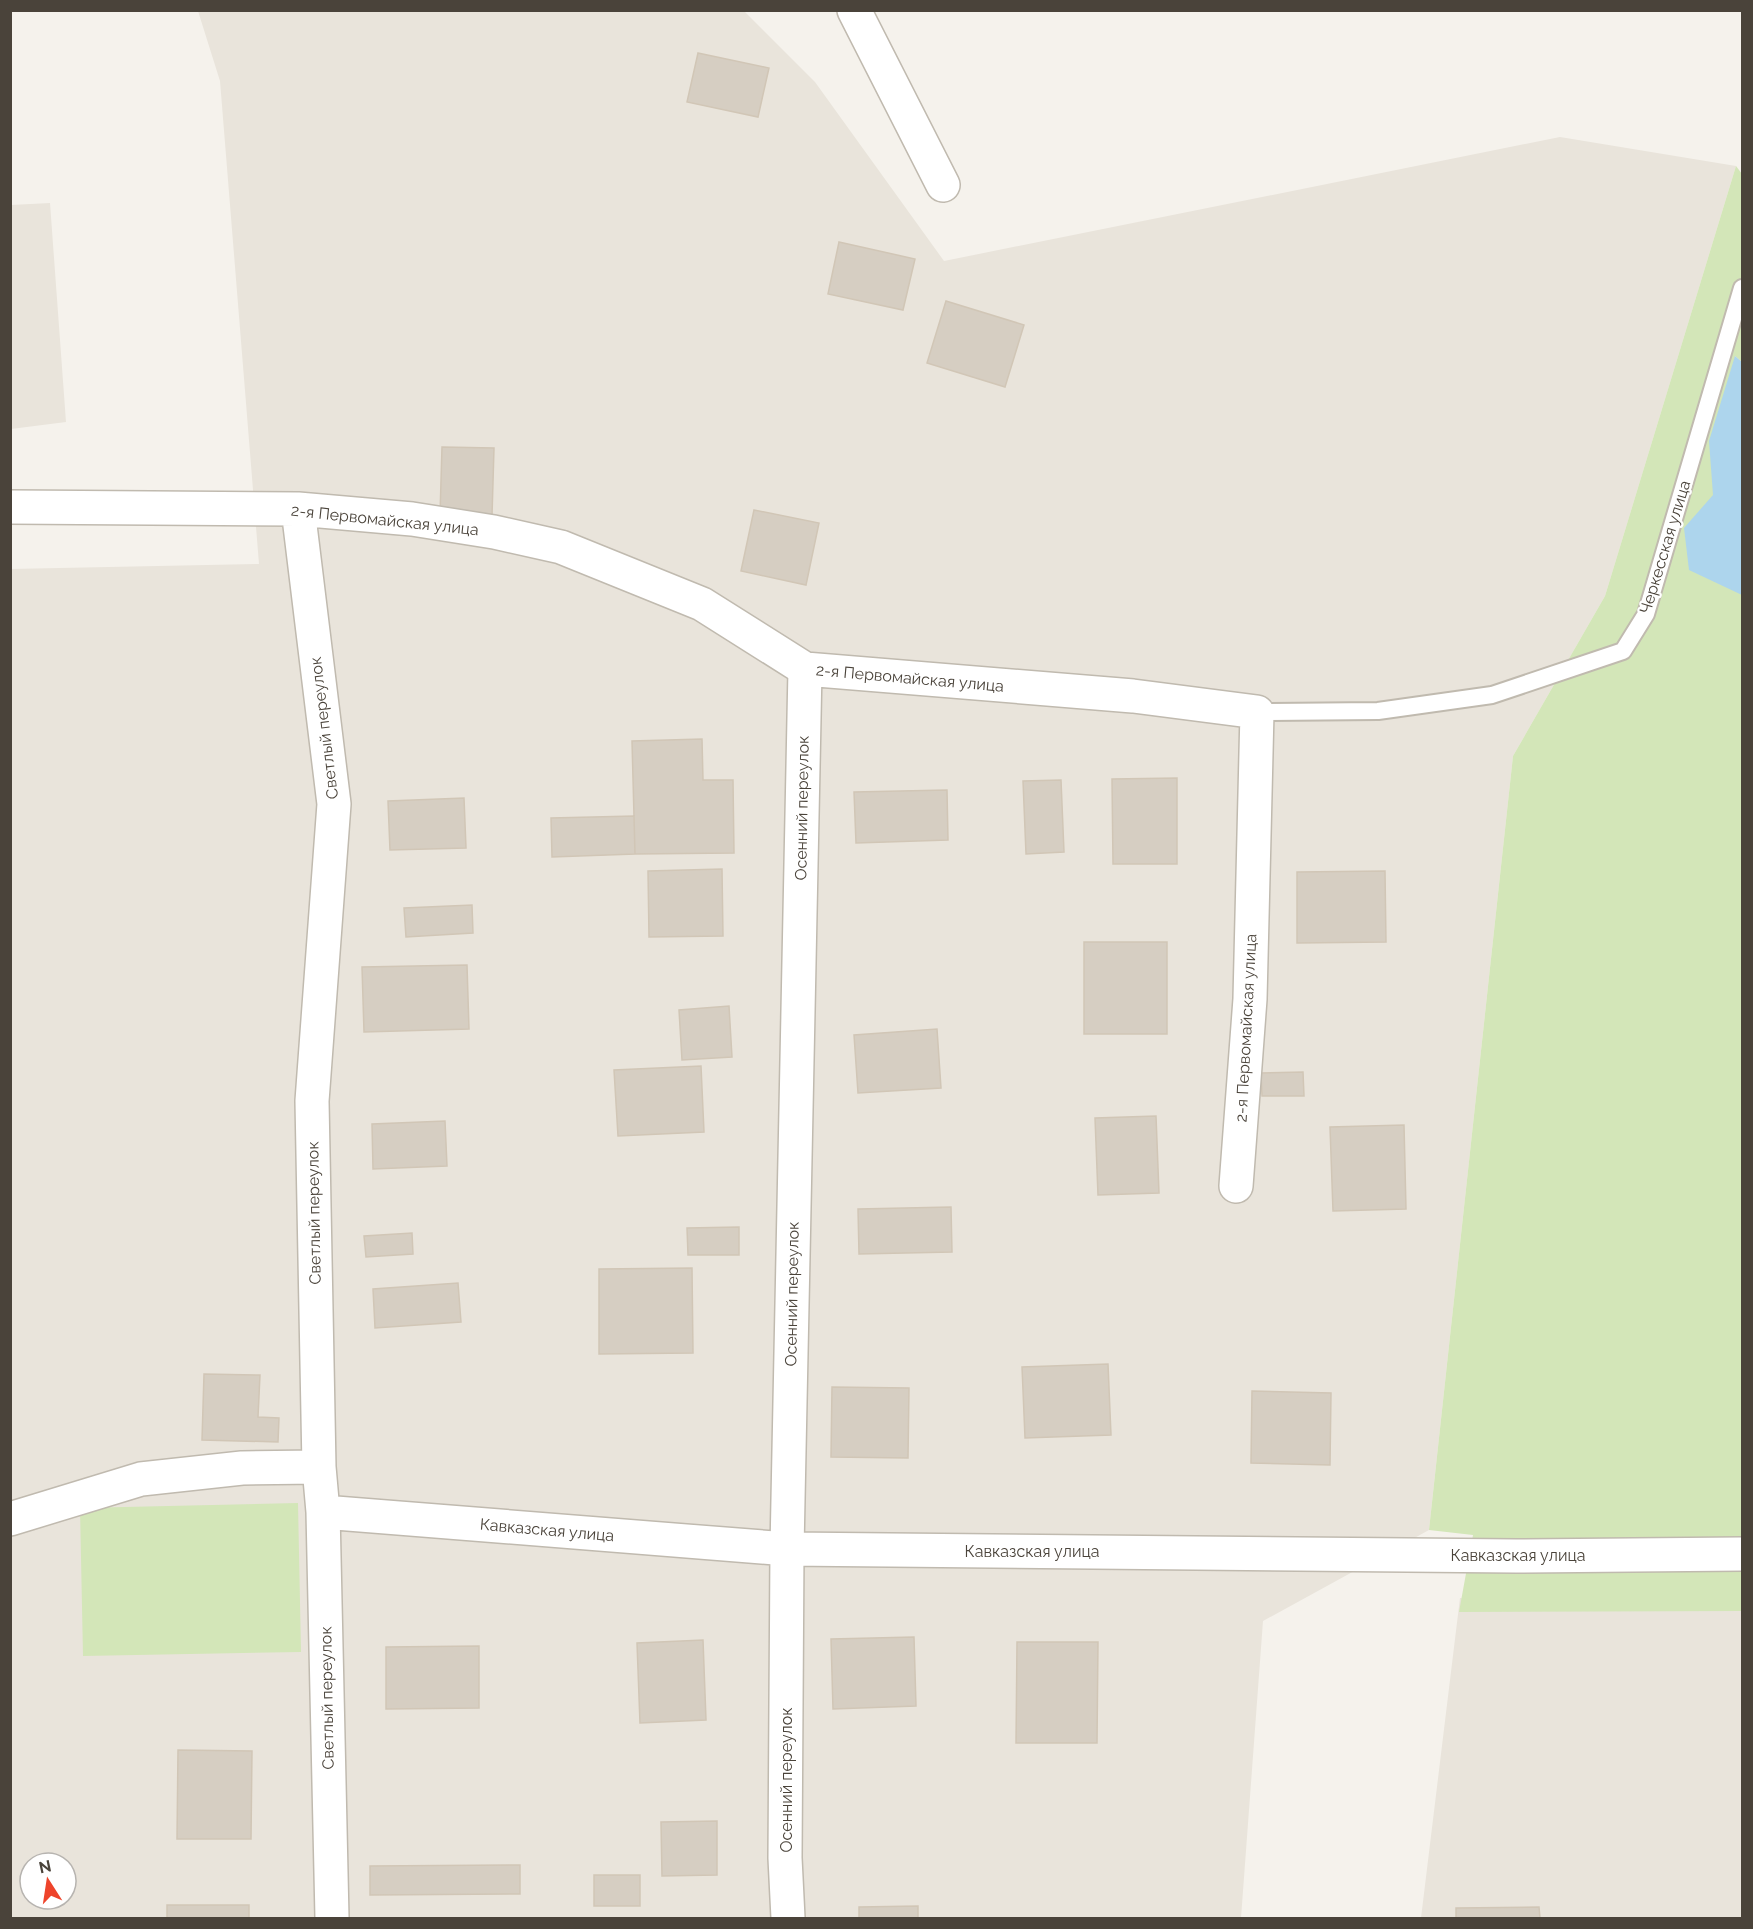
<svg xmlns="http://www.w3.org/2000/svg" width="1753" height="1929" font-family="Raleway,sans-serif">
	<rect width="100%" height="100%" fill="#f5f2ec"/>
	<!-- residential -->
	<path fill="#e9e4db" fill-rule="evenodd" d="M 198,11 L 744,11 L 815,82 L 944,261 L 1560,137 L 1736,166 L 1605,596 L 1513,756 L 1429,1530 L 1263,1621 L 1241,1918 L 11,1918 L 10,569 L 259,564 L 220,81 ZM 30,1863 L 66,1863 L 66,1899 L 30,1899 Z
		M 50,203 L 66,422 L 11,429 L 11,205 Z
		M 1742,1587 L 1742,1918 L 1421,1918 L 1460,1598 Z"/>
	<!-- green -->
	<path fill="#d3e6b8" d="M 1736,166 L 1742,174 L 1742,362 L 1735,356 L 1742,423 L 1742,1611 L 1459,1612 L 1473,1535 L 1429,1530 L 1513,756 L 1605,596 Z
		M 298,1503 L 301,1652 L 83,1656 L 80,1508 Z"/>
	<!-- water -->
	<path fill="#add5ed" d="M 1735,356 L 1742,362 L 1742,595 L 1689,570 L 1684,528 L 1713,495 L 1709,441 Z"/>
	<!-- building -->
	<path fill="#d6cec2" stroke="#d1c6b6" stroke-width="1.5" d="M 698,53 L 769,68 L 758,117 L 687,102 Z
		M 839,242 L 915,259 L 903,310 L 828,294 Z
		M 946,301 L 1024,325 L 1005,387 L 927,363 Z
		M 442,447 L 494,448 L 492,516 L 440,515 Z
		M 754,510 L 819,523 L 806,585 L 741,571 Z
		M 702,739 L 703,780 L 733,780 L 734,853 L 635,854 L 632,741 Z
		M 1177,778 L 1177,864 L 1113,864 L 1112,779 Z
		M 1061,780 L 1064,852 L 1026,854 L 1023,781 Z
		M 947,790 L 948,840 L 856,843 L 854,792 Z
		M 464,798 L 466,848 L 390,850 L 388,801 Z
		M 634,816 L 635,854 L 552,857 L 551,818 Z
		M 722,869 L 723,936 L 649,937 L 648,871 Z
		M 1385,871 L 1386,942 L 1297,943 L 1297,872 Z
		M 472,905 L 473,933 L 406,937 L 404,908 Z
		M 1084,942 L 1167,942 L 1167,1034 L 1084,1034 Z
		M 467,965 L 469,1029 L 364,1032 L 362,967 Z
		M 729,1006 L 732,1057 L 682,1060 L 679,1010 Z
		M 937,1029 L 941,1088 L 858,1093 L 854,1035 Z
		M 701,1066 L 704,1132 L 618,1136 L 614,1070 Z
		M 1303,1072 L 1304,1096 L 1262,1096 L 1261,1073 Z
		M 1156,1116 L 1159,1193 L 1098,1195 L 1095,1118 Z
		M 445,1121 L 447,1166 L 373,1169 L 372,1124 Z
		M 1404,1125 L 1406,1209 L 1333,1211 L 1330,1127 Z
		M 951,1207 L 952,1252 L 859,1254 L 858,1209 Z
		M 739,1227 L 739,1255 L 688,1255 L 687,1228 Z
		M 412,1233 L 413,1254 L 366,1257 L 364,1236 Z
		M 692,1268 L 693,1353 L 599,1354 L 599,1269 Z
		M 458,1283 L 461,1322 L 375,1328 L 373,1289 Z
		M 1108,1364 L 1111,1435 L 1025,1438 L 1022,1367 Z
		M 204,1374 L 260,1375 L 258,1417 L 279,1418 L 278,1442 L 202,1440 Z
		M 832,1387 L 909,1388 L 908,1458 L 831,1457 Z
		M 1252,1391 L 1331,1393 L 1330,1465 L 1251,1463 Z
		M 914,1637 L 916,1706 L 833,1709 L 831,1639 Z
		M 703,1640 L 706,1720 L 640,1723 L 637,1643 Z
		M 1017,1642 L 1098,1642 L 1097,1743 L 1016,1743 Z
		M 479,1646 L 479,1708 L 386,1709 L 386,1647 Z
		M 178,1750 L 252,1751 L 251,1839 L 177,1839 Z
		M 717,1821 L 717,1875 L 662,1876 L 661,1822 Z
		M 520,1865 L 520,1894 L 370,1895 L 370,1866 Z
		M 594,1875 L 640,1875 L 640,1906 L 594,1906 Z
		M 167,1905 L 249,1905 L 249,1918 L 167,1918 Z
		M 918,1906 L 918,1918 L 859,1918 L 859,1907 Z
		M 1539,1907 L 1540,1918 L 1456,1918 L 1456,1908 Z"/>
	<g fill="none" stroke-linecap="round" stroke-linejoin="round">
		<!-- service casing -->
		<g stroke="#c0baaf" stroke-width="20">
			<path id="service" d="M 1257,712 L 1378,711 L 1492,695 L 1623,651 L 1646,614 L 1742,288"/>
		</g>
		<!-- minor casing -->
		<g stroke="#c0baaf" stroke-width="36">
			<path id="minor" d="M 854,10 L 943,185
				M 10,507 L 298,509 L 412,519 L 494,532 L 561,547 L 702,604 L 805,669 L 1133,696 L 1257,712 L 1250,999 L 1236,1186
				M 298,509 L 334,804 L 312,1101 L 319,1467 L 323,1512 L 332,1918
				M 323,1512 L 787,1549 L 1516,1556 L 1742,1554
				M 10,1519 L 141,1479 L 242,1468 L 319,1467
				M 788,1918 L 785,1858 L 787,1549 L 805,669"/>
		</g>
		<!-- service -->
		<use href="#service" stroke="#fff" stroke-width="16"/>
		<!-- minor -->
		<use href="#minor" stroke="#fff" stroke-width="33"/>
	</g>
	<g text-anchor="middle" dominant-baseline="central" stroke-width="4.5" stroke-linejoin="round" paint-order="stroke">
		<!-- street labels -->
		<g font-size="16" fill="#4a433a" stroke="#fff">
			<text transform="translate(385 520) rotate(6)">2-я Первомайская улица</text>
			<text transform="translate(1665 547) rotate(-73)">Черкесская улица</text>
			<text transform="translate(910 678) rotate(5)">2-я Первомайская улица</text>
			<text transform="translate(324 728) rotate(-97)">Светлый переулок</text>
			<text transform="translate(802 808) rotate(-89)">Осенний переулок</text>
			<text transform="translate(1246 1028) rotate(-87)">2-я Первомайская улица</text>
			<text transform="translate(314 1213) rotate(-91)">Светлый переулок</text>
			<text transform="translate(792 1294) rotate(-89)">Осенний переулок</text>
			<text transform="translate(547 1530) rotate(5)">Кавказcкая улица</text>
			<text x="1032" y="1551">Кавказcкая улица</text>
			<text x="1518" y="1555">Кавказcкая улица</text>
			<text transform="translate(327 1698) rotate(-91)">Светлый переулок</text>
			<text transform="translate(786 1780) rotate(-90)">Осенний переулок</text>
		</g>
	</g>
	<!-- border -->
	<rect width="1753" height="1929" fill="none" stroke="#4a433a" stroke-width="24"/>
	<!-- north arrow -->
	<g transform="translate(48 1881) rotate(348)"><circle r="28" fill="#ffffff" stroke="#b7b4b0" stroke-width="1.5"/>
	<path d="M0-4.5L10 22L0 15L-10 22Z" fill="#ee442b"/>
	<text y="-9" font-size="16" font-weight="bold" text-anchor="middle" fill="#4a433a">N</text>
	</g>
</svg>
